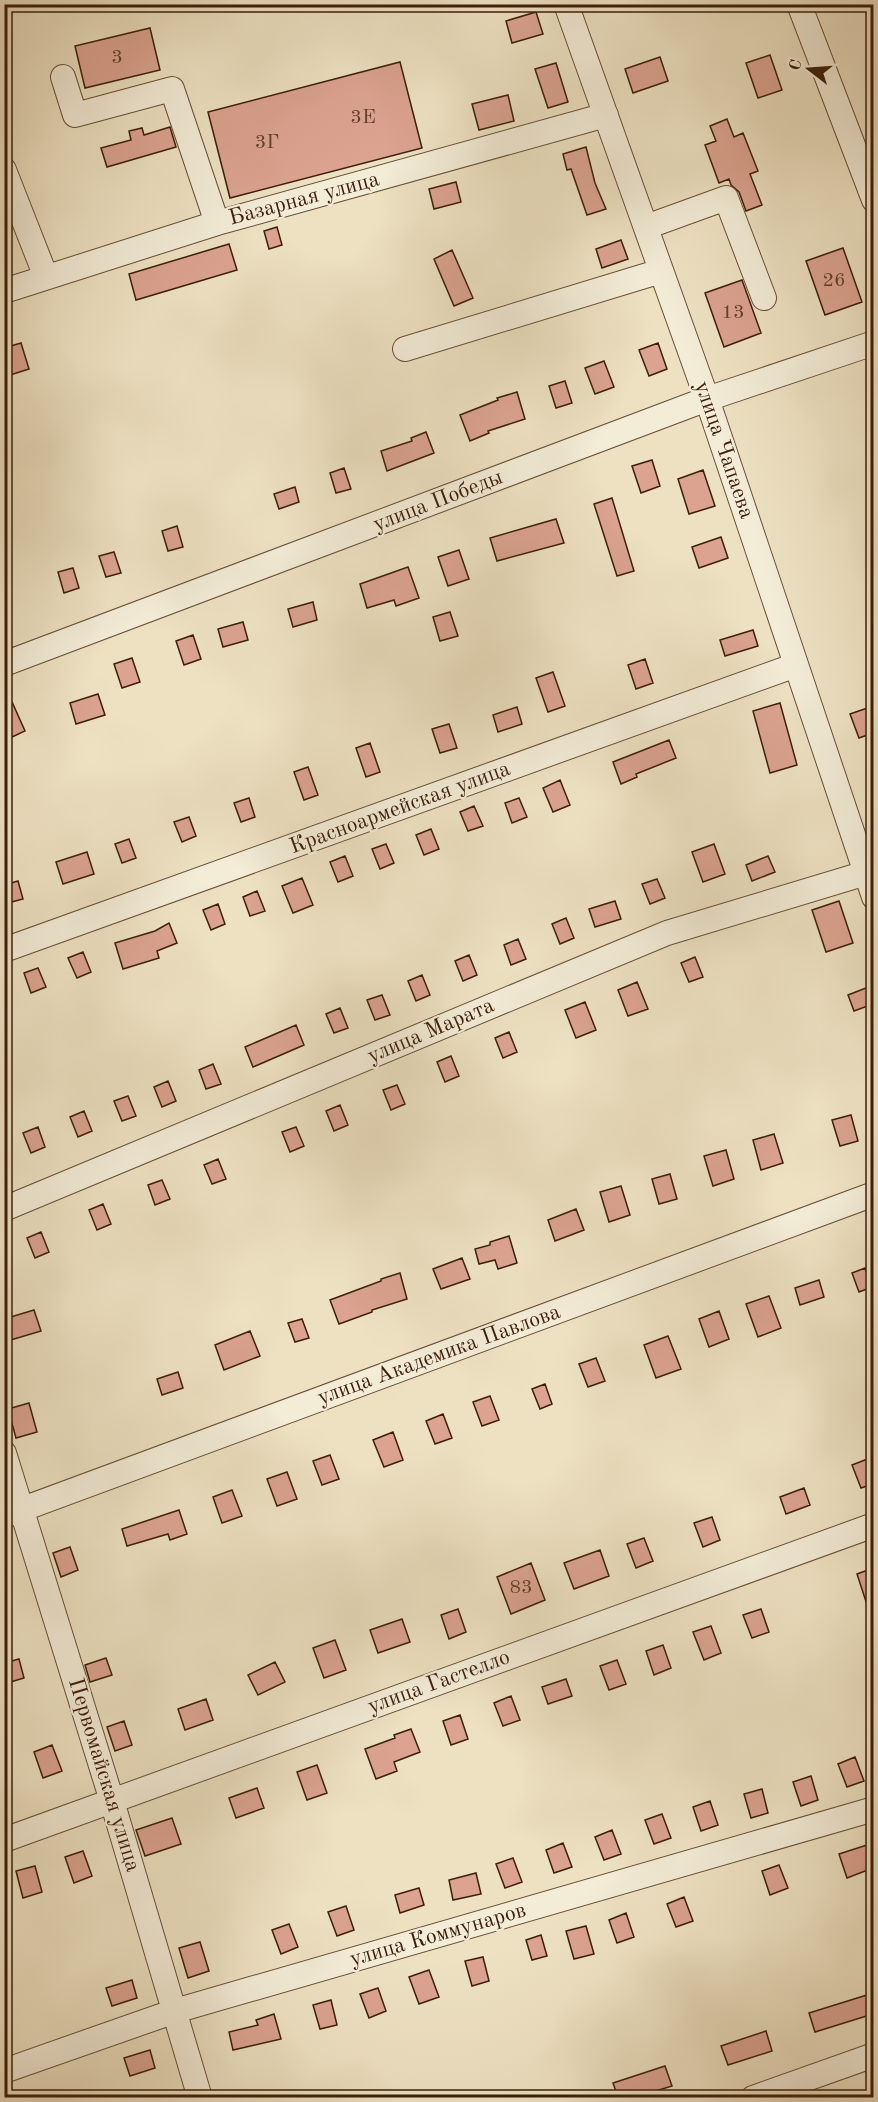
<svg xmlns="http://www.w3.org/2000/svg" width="878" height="2102" font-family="'Old Standard TT',serif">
	<rect width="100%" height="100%" fill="#ede1c2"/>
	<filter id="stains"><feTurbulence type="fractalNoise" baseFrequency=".00333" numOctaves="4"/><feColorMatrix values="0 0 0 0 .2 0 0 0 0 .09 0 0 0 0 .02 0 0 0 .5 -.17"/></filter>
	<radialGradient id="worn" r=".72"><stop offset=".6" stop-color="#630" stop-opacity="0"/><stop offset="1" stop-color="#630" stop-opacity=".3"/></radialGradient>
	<!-- building -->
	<path fill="#dba390" stroke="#3d1e0a" stroke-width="1.5" d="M 536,12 L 543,34 L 512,43 L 506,21 Z
		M 150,28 L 160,70 L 85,88 L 75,46 Z
		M 770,55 L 782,90 L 758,98 L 746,63 Z
		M 660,57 L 668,81 L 633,93 L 625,69 Z
		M 400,62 L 422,148 L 230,198 L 208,112 Z
		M 556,63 L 568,102 L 548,108 L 535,69 Z
		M 508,95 L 514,121 L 479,130 L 472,104 Z
		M 727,119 L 734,137 L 743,133 L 758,171 L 750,174 L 762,205 L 746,211 L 739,192 L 731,185 L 729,179 L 719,183 L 705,145 L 716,141 L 710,126 Z
		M 170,127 L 176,147 L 107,167 L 101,148 L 131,140 L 129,131 L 142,128 L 144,135 Z
		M 586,147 L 595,183 L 606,209 L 587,215 L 571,169 L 567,170 L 563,154 Z
		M 456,182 L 461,202 L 434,209 L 429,189 Z
		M 277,227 L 282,245 L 269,249 L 264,231 Z
		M 621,240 L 628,259 L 602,268 L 596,249 Z
		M 229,244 L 237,270 L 136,300 L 129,274 Z
		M 843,248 L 862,302 L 825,315 L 806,261 Z
		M 452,250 L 473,298 L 454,306 L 434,259 Z
		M 742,280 L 761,333 L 724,347 L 705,293 Z
		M 21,343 L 29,369 L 4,377 L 4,348 Z
		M 658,343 L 667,369 L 649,376 L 639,350 Z
		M 604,361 L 614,387 L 595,394 L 585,368 Z
		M 565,381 L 572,403 L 556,408 L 549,386 Z
		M 517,392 L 525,419 L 488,431 L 489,433 L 470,441 L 460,415 L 498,400 L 497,398 Z
		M 426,432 L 434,453 L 387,471 L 381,451 L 412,441 L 411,438 Z
		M 652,460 L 660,486 L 641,493 L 632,466 Z
		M 344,468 L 351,489 L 336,493 L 330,473 Z
		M 703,470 L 715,506 L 689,514 L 678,479 Z
		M 295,487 L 299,502 L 279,509 L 274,494 Z
		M 612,498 L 634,571 L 617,576 L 594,504 Z
		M 556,519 L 564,543 L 497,561 L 490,538 Z
		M 177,526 L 183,547 L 168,551 L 162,531 Z
		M 721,537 L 728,558 L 699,568 L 692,547 Z
		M 459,550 L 469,579 L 448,586 L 438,557 Z
		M 114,552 L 121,573 L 106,577 L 99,556 Z
		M 408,567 L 419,598 L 396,606 L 394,600 L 367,608 L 360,584 Z
		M 73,568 L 79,588 L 64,593 L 58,572 Z
		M 313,602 L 317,620 L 293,627 L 288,609 Z
		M 450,612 L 458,636 L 440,641 L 433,617 Z
		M 243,622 L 248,640 L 223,647 L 218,629 Z
		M 753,630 L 758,646 L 725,656 L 720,640 Z
		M 193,635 L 201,659 L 184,665 L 176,641 Z
		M 132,658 L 140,682 L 122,688 L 114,664 Z
		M 645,659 L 653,683 L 636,689 L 628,665 Z
		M 553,672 L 565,706 L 548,712 L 536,678 Z
		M 4,684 L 25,731 L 10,738 L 4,725 Z
		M 98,694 L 105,715 L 76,724 L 70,703 Z
		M 780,703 L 797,765 L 770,773 L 753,711 Z
		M 873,706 L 873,733 L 859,738 L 850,714 Z
		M 517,707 L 522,724 L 498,732 L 493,715 Z
		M 449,724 L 457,748 L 440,753 L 432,729 Z
		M 669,740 L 676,758 L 636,774 L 637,777 L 621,784 L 613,762 Z
		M 370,743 L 380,772 L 366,777 L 356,748 Z
		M 308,767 L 318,795 L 304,800 L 294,772 Z
		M 560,780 L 570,805 L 553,812 L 543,788 Z
		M 249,798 L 255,817 L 241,822 L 234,803 Z
		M 519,798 L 527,817 L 512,823 L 505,803 Z
		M 474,806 L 483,826 L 468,831 L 460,812 Z
		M 189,817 L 196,836 L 182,842 L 174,822 Z
		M 431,829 L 439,849 L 424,855 L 416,835 Z
		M 129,839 L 136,858 L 122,863 L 115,844 Z
		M 386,844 L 394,863 L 380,869 L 372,849 Z
		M 714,844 L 725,874 L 703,882 L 692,852 Z
		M 87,852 L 94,874 L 63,884 L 56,862 Z
		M 345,856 L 353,876 L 338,882 L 330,862 Z
		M 768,856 L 775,872 L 752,881 L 746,865 Z
		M 302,878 L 313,905 L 293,913 L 282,886 Z
		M 657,879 L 665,898 L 650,904 L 642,884 Z
		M 18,881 L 23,899 L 4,904 L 4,885 Z
		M 257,891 L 265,911 L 250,916 L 243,897 Z
		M 615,901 L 621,919 L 595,927 L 589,909 Z
		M 839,901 L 853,943 L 826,952 L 812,910 Z
		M 218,904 L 225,924 L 211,930 L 203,910 Z
		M 566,918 L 574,938 L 560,944 L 552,924 Z
		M 169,923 L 177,943 L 157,951 L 159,958 L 123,969 L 115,943 L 155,931 Z
		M 518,939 L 526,959 L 511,965 L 504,945 Z
		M 83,952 L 91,972 L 77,978 L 68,958 Z
		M 469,955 L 477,975 L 463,981 L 455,961 Z
		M 695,957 L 703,977 L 689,982 L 681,963 Z
		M 38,968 L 46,987 L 31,993 L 24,973 Z
		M 422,975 L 430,995 L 416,1001 L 408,981 Z
		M 637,982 L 648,1009 L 628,1016 L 618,990 Z
		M 871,986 L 873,994 L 873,1004 L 854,1011 L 848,995 Z
		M 382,995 L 390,1015 L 375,1020 L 367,1000 Z
		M 585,1002 L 596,1030 L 576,1038 L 565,1010 Z
		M 340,1008 L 348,1028 L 334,1033 L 326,1014 Z
		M 296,1025 L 304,1045 L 253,1067 L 245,1047 Z
		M 509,1032 L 517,1052 L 503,1058 L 495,1038 Z
		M 451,1056 L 459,1076 L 445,1082 L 437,1062 Z
		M 213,1064 L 221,1084 L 206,1089 L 199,1070 Z
		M 168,1081 L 176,1101 L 162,1107 L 154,1087 Z
		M 397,1085 L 405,1104 L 391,1110 L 383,1090 Z
		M 128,1096 L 136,1116 L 122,1121 L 114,1101 Z
		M 340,1105 L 348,1125 L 334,1131 L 326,1111 Z
		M 84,1111 L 92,1131 L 78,1137 L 70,1117 Z
		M 851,1115 L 858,1141 L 840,1146 L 832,1120 Z
		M 38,1127 L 45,1147 L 31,1153 L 23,1133 Z
		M 296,1127 L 304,1146 L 290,1152 L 282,1132 Z
		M 774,1134 L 783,1163 L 761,1170 L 753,1140 Z
		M 726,1150 L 734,1179 L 713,1186 L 704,1156 Z
		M 218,1159 L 226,1179 L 212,1184 L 204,1165 Z
		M 670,1174 L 677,1199 L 659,1204 L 652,1179 Z
		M 162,1180 L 170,1199 L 155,1205 L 148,1185 Z
		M 621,1186 L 630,1215 L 609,1222 L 600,1192 Z
		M 103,1204 L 111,1224 L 97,1230 L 89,1210 Z
		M 576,1209 L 584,1230 L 555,1241 L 548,1220 Z
		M 41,1232 L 49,1252 L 35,1258 L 27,1238 Z
		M 509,1236 L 517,1263 L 498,1269 L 495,1260 L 479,1264 L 475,1249 L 490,1245 L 490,1242 Z
		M 462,1258 L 470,1279 L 441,1289 L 433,1269 Z
		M 865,1268 L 872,1287 L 859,1292 L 852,1273 Z
		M 400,1273 L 407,1299 L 372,1310 L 372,1312 L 339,1324 L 330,1300 L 381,1281 L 381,1279 Z
		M 819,1280 L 824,1297 L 800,1305 L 795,1288 Z
		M 769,1296 L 781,1328 L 758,1337 L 746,1304 Z
		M 34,1310 L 41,1331 L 4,1342 L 4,1319 Z
		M 719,1311 L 729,1339 L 709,1347 L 699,1319 Z
		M 302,1319 L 309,1338 L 295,1342 L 288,1323 Z
		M 250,1331 L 260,1356 L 224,1370 L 215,1345 Z
		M 668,1336 L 681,1369 L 656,1378 L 644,1345 Z
		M 596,1358 L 605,1381 L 588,1387 L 579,1364 Z
		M 178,1372 L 183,1388 L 162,1395 L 157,1379 Z
		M 545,1384 L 552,1404 L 540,1409 L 532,1389 Z
		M 490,1396 L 499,1420 L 482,1426 L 473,1402 Z
		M 29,1403 L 37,1432 L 16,1438 L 8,1409 Z
		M 443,1414 L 452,1438 L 435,1444 L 426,1421 Z
		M 393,1432 L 403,1460 L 384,1467 L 373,1440 Z
		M 330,1455 L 339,1479 L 322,1485 L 313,1461 Z
		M 870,1458 L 873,1469 L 873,1484 L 861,1488 L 852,1465 Z
		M 287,1472 L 297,1499 L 277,1506 L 267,1479 Z
		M 804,1488 L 810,1505 L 786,1514 L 780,1497 Z
		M 232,1490 L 242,1516 L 222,1523 L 213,1497 Z
		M 179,1510 L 187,1534 L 170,1540 L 168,1534 L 127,1546 L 122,1529 Z
		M 712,1517 L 720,1540 L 703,1547 L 694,1523 Z
		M 644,1538 L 653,1561 L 636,1568 L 627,1544 Z
		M 70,1547 L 78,1570 L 61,1577 L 53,1553 Z
		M 600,1550 L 609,1576 L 574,1589 L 564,1563 Z
		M 531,1563 L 545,1600 L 511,1614 L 497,1577 Z
		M 873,1568 L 873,1616 L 871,1617 L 857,1574 Z
		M 458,1609 L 466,1632 L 449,1639 L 441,1615 Z
		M 761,1609 L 769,1632 L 752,1638 L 743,1615 Z
		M 402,1619 L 410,1642 L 378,1653 L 370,1630 Z
		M 711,1626 L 721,1653 L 704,1660 L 693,1632 Z
		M 335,1640 L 346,1670 L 324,1678 L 313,1648 Z
		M 663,1645 L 671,1668 L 654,1675 L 646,1651 Z
		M 106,1658 L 112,1675 L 90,1682 L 85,1665 Z
		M 19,1659 L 24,1678 L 4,1684 L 4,1663 Z
		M 617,1660 L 626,1684 L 609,1690 L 600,1666 Z
		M 275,1662 L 285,1682 L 258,1695 L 248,1675 Z
		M 566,1679 L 572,1696 L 548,1704 L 542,1687 Z
		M 511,1696 L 520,1720 L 503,1726 L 494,1703 Z
		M 206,1699 L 213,1720 L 185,1730 L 178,1709 Z
		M 460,1715 L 468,1739 L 451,1745 L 443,1721 Z
		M 124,1721 L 132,1745 L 115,1751 L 107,1727 Z
		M 411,1729 L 420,1752 L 394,1762 L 397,1771 L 376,1779 L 365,1749 L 395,1738 L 394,1735 Z
		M 52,1745 L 62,1771 L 43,1778 L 34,1752 Z
		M 855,1757 L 864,1781 L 847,1787 L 838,1764 Z
		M 317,1765 L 327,1793 L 307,1800 L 297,1772 Z
		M 811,1776 L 818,1800 L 801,1806 L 793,1782 Z
		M 257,1788 L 264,1808 L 236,1818 L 229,1798 Z
		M 762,1789 L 768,1813 L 751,1818 L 744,1794 Z
		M 710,1801 L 718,1825 L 701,1831 L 693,1807 Z
		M 662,1814 L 671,1838 L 654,1844 L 645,1820 Z
		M 172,1818 L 181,1844 L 145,1856 L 136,1830 Z
		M 612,1830 L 621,1854 L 604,1860 L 595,1837 Z
		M 563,1843 L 572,1867 L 554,1873 L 546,1850 Z
		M 873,1843 L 873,1868 L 847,1878 L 839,1854 Z
		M 83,1851 L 92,1876 L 74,1883 L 65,1857 Z
		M 513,1858 L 522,1882 L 505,1888 L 496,1864 Z
		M 779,1865 L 788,1888 L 770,1895 L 762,1871 Z
		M 35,1866 L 42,1892 L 23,1898 L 16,1871 Z
		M 476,1873 L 481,1894 L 453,1900 L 449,1880 Z
		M 419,1888 L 424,1905 L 400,1913 L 395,1895 Z
		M 684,1897 L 693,1921 L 676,1927 L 667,1904 Z
		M 346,1906 L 354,1930 L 337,1936 L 328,1912 Z
		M 626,1913 L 634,1937 L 617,1943 L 609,1920 Z
		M 289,1924 L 298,1947 L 281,1954 L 272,1930 Z
		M 586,1926 L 594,1954 L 574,1959 L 566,1931 Z
		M 541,1935 L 547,1956 L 532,1960 L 526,1940 Z
		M 200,1942 L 209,1971 L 188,1978 L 179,1948 Z
		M 483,1957 L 489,1981 L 472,1986 L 465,1961 Z
		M 429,1970 L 439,1997 L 419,2004 L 409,1977 Z
		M 132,1980 L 137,1998 L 112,2006 L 106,1988 Z
		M 378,1988 L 386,2011 L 369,2018 L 360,1994 Z
		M 867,1995 L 873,2014 L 815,2032 L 809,2013 Z
		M 331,2000 L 337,2025 L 320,2029 L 313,2005 Z
		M 274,2014 L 281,2039 L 233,2050 L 229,2032 L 258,2025 L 256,2020 Z
		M 766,2031 L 772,2051 L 728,2065 L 721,2046 Z
		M 150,2050 L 155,2068 L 130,2076 L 124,2058 Z
		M 665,2066 L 672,2086 L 636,2097 L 618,2097 L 613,2083 Z"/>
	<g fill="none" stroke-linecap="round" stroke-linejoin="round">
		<!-- minor casing -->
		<g stroke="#694f38" stroke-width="26">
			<path id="minor" d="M 566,4 L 707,399 L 874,897
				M 799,4 L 874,200
				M 63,77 L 75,115 L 172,89 L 217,223
				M 4,170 L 46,277
				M 646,227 L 726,198 L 764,298
				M 4,291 L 217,223 L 606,115
				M 405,349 L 661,271
				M 4,664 L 707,399 L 874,343
				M 4,950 L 796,665
				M 4,1209 L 667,933 L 866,873
				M 4,1453 L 112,1801 L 200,2098
				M 4,1516 L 874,1194
				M 4,1840 L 874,1525
				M 4,2071 L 175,2011 L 874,1809
				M 753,2098 L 874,2055"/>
		</g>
		<!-- minor -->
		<use href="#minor" stroke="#f3ecd7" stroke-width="24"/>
	</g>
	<g text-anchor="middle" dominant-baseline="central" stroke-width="4.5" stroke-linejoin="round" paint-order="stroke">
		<!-- number labels -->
		<g font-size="20" fill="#643f2c">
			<text x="117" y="58">3</text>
			<text x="363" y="118">3Е</text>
			<text x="267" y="143">3Г</text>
			<text x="834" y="281">26</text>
			<text x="733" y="313">13</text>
			<text x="521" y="1588">83</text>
		</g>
		<!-- street labels -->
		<g font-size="22" fill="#3d1e0a" stroke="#f3ecd7">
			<text transform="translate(304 199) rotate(-15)">Базарная улица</text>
			<text transform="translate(724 450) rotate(71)">улица Чапаева</text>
			<text transform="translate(438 501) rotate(-21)">улица Победы</text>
			<text transform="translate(400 808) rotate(-20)">Красноармейская улица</text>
			<text transform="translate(431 1031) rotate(-23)">улица Марата</text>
			<text transform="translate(439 1355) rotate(-20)">улица Академика Павлова</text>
			<text transform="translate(439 1682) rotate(-20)">улица Гастелло</text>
			<text transform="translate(104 1775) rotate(73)">Первомайская улица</text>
			<text transform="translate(438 1935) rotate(-16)">улица Коммунаров</text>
		</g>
	</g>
	<!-- margin -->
	<rect width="878" height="2102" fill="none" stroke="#ede1c2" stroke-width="24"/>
	<rect x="6" y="6" width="866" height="2090" fill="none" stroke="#3d1e0a" stroke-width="3"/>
	<rect x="12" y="12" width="854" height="2078" fill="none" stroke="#3d1e0a" stroke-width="1.5"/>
	<!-- north arrow -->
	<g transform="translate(809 69) rotate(287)" stroke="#f3ecd7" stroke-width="4.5" paint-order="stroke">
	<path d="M0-4.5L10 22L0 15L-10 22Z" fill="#3d1e0a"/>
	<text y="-9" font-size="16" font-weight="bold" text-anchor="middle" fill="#3d1e0a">С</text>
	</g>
	<rect width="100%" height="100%" filter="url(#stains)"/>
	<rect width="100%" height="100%" fill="url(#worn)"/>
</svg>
